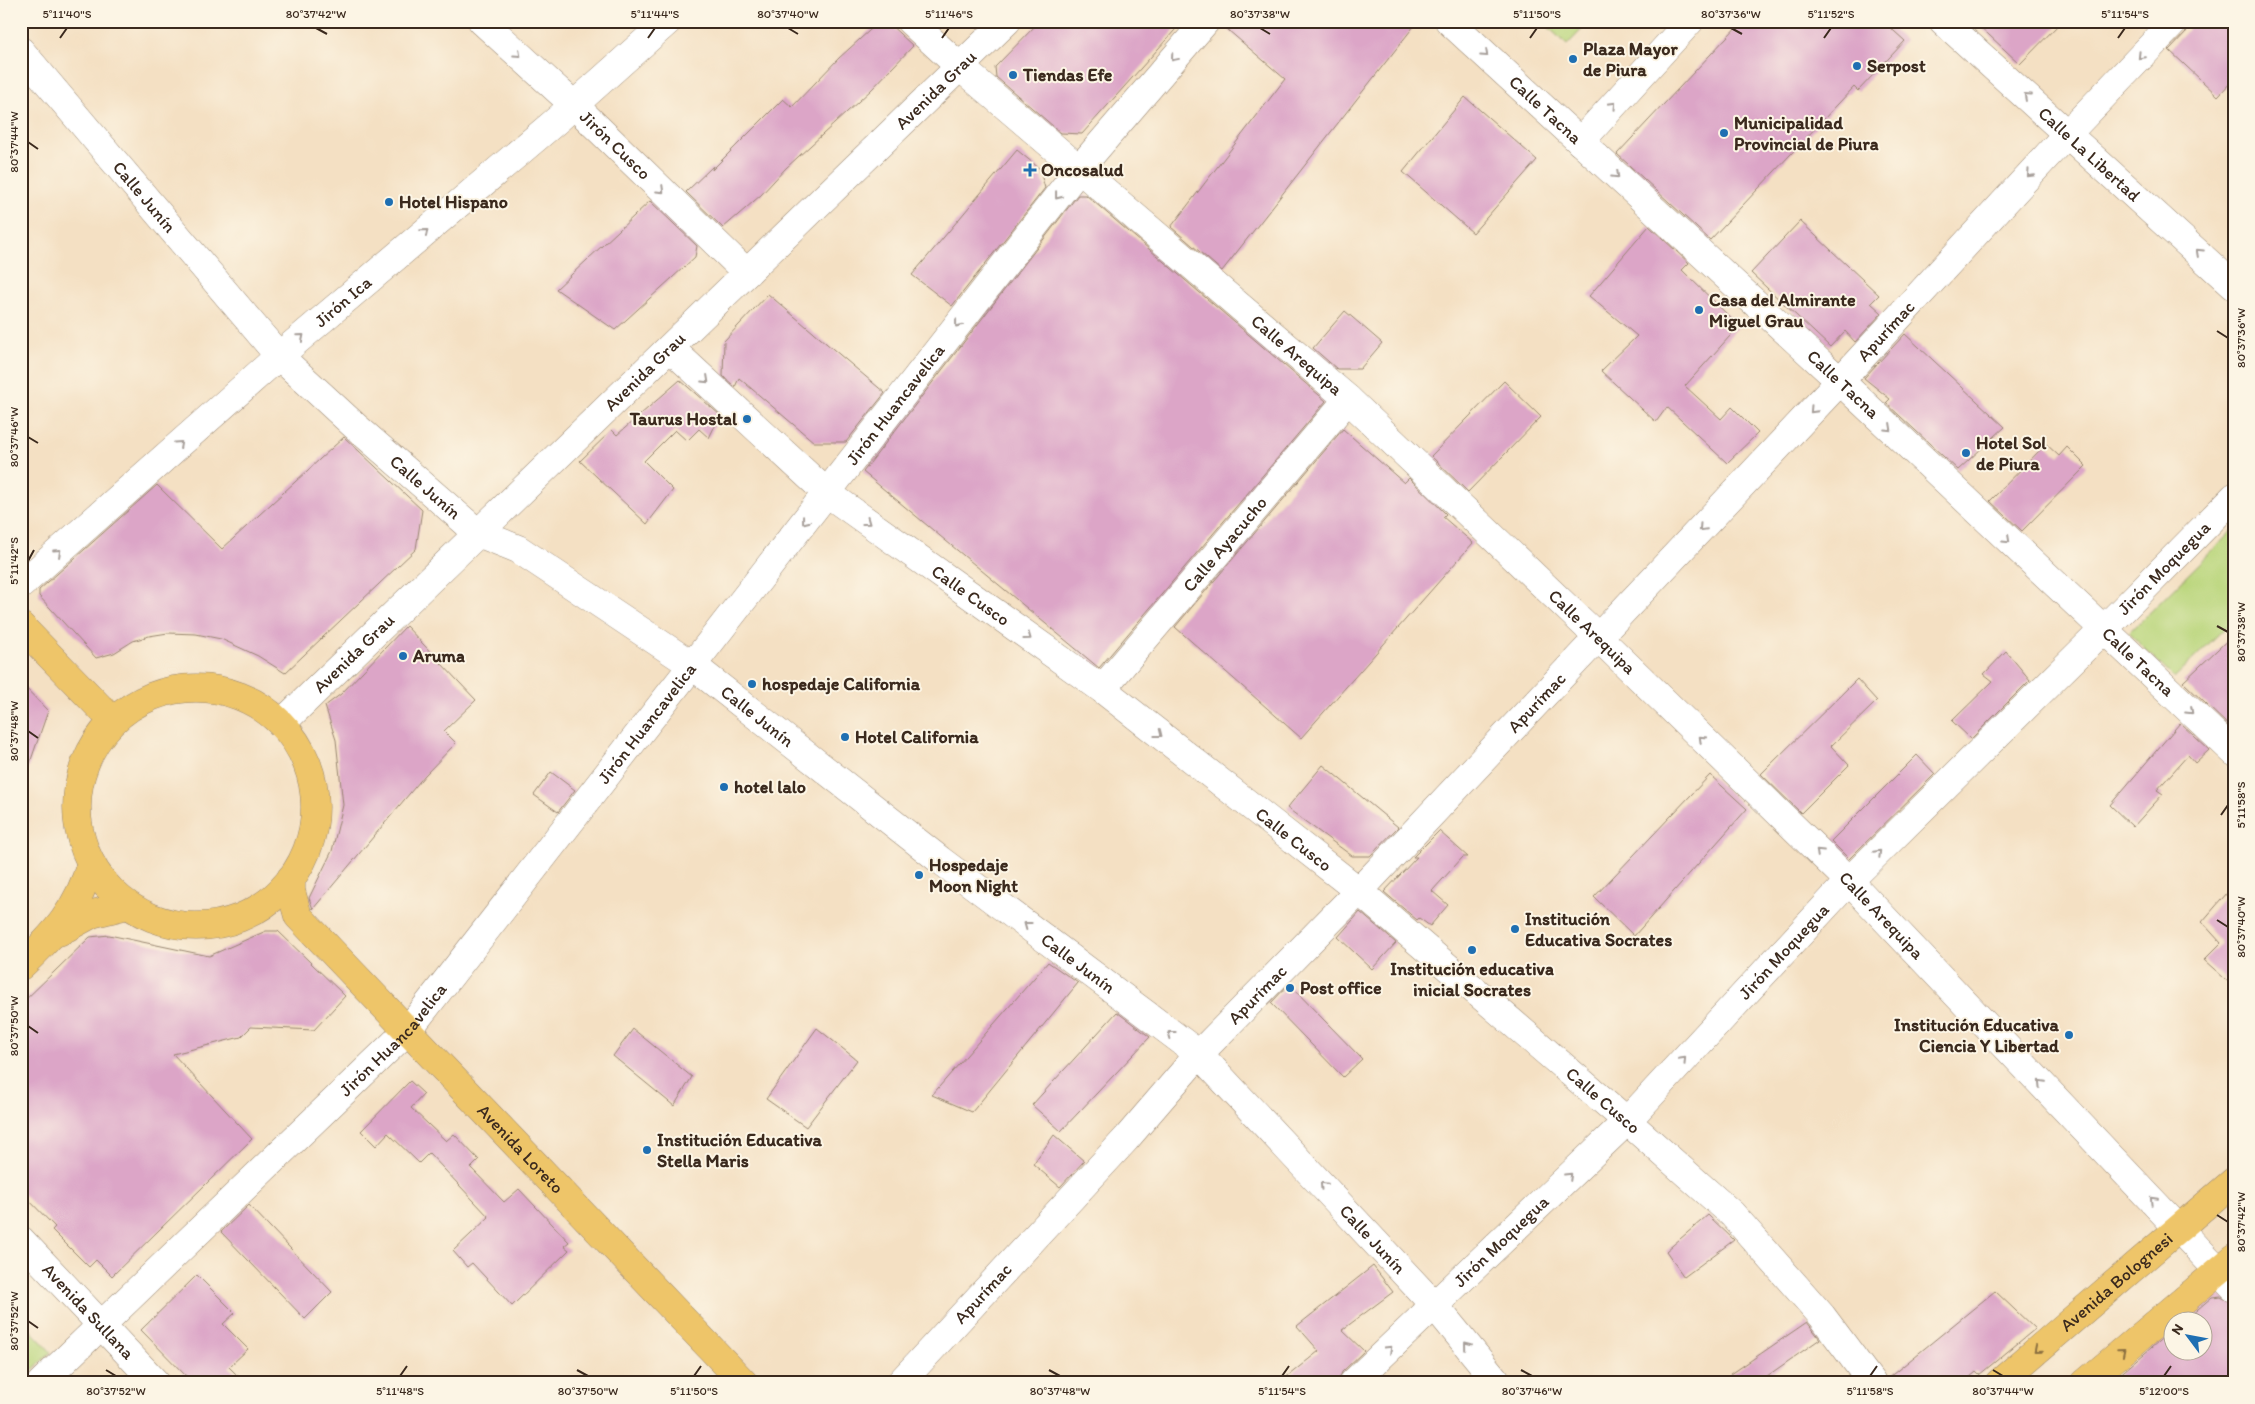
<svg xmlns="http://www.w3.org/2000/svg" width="2255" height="1404" font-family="Itim,sans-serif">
	<rect width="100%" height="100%" fill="#fcf5e5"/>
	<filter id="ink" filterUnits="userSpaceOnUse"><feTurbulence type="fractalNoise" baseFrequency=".02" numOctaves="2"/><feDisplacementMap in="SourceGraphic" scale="10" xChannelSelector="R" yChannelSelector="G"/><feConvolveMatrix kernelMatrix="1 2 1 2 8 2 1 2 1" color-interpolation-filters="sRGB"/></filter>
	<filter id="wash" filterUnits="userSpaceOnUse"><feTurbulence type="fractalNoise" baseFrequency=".0096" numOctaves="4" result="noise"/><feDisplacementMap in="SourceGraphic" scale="20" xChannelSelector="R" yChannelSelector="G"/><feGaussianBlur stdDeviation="1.12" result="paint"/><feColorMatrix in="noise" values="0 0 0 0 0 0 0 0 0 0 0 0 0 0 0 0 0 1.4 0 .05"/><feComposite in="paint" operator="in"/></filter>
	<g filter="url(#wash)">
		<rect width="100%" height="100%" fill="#f4e0c3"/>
		<!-- green -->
		<path fill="#bad67c" stroke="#7a804d" d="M 1542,21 L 1590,21 L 1567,45 Z
			M 2234,529 L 2234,619 L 2174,678 L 2129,633 Z
			M 21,1320 L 51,1352 L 21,1381 Z"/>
		<g id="blocks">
			<!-- building -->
			<path fill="#dca5c7" d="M 880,21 L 886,21 L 913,46 L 871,90 L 786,168 L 761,195 L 723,228 L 686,192 L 713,166 L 712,170 L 783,99 L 792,107 L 839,58 Z
				M 1040,21 L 1183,21 L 1082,134 L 1061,133 L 996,77 L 995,67 Z
				M 1221,21 L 1418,21 L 1222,271 L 1171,227 L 1285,79 L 1221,24 Z
				M 1742,21 L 1883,21 L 1905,41 L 1858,91 L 1854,87 L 1710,240 L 1617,154 Z
				M 1974,21 L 2062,21 L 2020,64 Z
				M 2190,21 L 2234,21 L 2234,79 L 2218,96 L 2169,50 L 2187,31 Z
				M 1465,97 L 1537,160 L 1473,233 L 1403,172 Z
				M 1017,150 L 1039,168 L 1045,188 L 952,306 L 912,275 Z
				M 1078,195 L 1086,195 L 1326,401 L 1099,668 L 863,472 Z
				M 650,201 L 697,246 L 695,257 L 615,330 L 556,289 Z
				M 1800,221 L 1879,295 L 1871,303 L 1882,313 L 1855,342 L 1845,331 L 1830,347 L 1751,273 Z
				M 1649,226 L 1689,263 L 1682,270 L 1739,326 L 1685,386 L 1721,419 L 1732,407 L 1758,433 L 1727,463 L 1667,407 L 1656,422 L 1601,371 L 1637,336 L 1589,296 Z
				M 768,294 L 885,393 L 846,442 L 814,442 L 739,378 L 735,387 L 723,376 L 724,341 Z
				M 1345,311 L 1382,343 L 1360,369 L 1337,369 L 1313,348 Z
				M 1905,334 L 2005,427 L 1958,470 L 1886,403 L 1890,399 L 1864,378 Z
				M 680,380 L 720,415 L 709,438 L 699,429 L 687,441 L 675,430 L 644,461 L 673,490 L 647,524 L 580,461 L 612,430 L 617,435 Z
				M 1504,381 L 1541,417 L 1468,492 L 1431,456 Z
				M 1343,429 L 1404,483 L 1409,478 L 1446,514 L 1443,517 L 1473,543 L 1301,738 L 1175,627 Z
				M 344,437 L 422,510 L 416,549 L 285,673 L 258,656 L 221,639 L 196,634 L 168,633 L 149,636 L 133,641 L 114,653 L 96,658 L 39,596 L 39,590 L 157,485 L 222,549 Z
				M 2046,444 L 2059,456 L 2067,447 L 2086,466 L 2022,531 L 1990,501 Z
				M 406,626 L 476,700 L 444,731 L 456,743 L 425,775 L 313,909 L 309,898 L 332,851 L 343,805 L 336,740 L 325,706 L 341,694 Z
				M 2234,634 L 2234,725 L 2231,728 L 2183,682 Z
				M 2006,651 L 2030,680 L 1971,739 L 1952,721 L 1993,681 L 1984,674 Z
				M 1857,679 L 1877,701 L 1831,746 L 1849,765 L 1801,813 L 1761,774 Z
				M 21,683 L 48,711 L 25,777 L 21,777 Z
				M 2180,723 L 2209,750 L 2195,763 L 2188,755 L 2157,790 L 2163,794 L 2133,827 L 2110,805 Z
				M 1917,755 L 1935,774 L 1849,859 L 1831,841 Z
				M 1323,765 L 1398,827 L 1370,856 L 1352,856 L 1287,808 Z
				M 551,772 L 575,790 L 558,812 L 534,795 Z
				M 1710,775 L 1747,809 L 1634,936 L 1594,897 Z
				M 1439,831 L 1468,857 L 1463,857 L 1432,891 L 1448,905 L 1430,926 L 1419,918 L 1417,920 L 1384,892 L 1417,857 L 1413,857 Z
				M 2234,885 L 2234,987 L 2204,960 L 2221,943 L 2202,922 Z
				M 1360,912 L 1396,943 L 1372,969 L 1338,937 Z
				M 266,931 L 278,931 L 345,996 L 314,1030 L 251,1027 L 241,1037 L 173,1054 L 252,1139 L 112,1276 L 96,1260 L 89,1267 L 52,1230 L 55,1227 L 21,1192 L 21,1004 L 90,937 L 109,935 L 209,956 Z
				M 1048,962 L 1078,983 L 972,1112 L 932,1095 Z
				M 1289,984 L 1362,1059 L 1343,1077 L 1271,1003 Z
				M 1117,1012 L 1150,1037 L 1061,1131 L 1032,1105 Z
				M 817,1028 L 857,1060 L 806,1127 L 766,1099 Z
				M 633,1029 L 692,1077 L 674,1106 L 613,1056 Z
				M 410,1081 L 424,1094 L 411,1108 L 446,1141 L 454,1134 L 479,1160 L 471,1168 L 504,1202 L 519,1189 L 569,1242 L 564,1246 L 569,1250 L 512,1306 L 472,1263 L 467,1267 L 453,1251 L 489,1217 L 429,1153 L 419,1163 L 388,1133 L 376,1146 L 361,1131 Z
				M 1054,1135 L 1084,1161 L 1060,1187 L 1033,1164 Z
				M 249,1205 L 332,1292 L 305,1319 L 221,1232 Z
				M 1708,1215 L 1734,1240 L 1684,1277 L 1666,1251 Z
				M 1373,1266 L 1393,1292 L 1342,1330 L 1364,1351 L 1342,1372 L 1338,1383 L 1279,1383 L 1319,1351 L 1297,1326 Z
				M 197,1275 L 235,1313 L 223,1324 L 248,1349 L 229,1367 L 245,1383 L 193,1383 L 141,1330 Z
				M 1995,1291 L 2035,1329 L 1979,1375 L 1976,1372 L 1963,1383 L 1887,1383 L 1887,1379 Z
				M 2221,1296 L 2234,1303 L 2234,1383 L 2110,1383 L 2172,1330 L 2172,1352 L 2202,1352 L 2202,1322 L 2183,1322 L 2212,1297 Z
				M 1807,1322 L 1820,1339 L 1757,1383 L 1718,1383 Z"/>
		</g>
	</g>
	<g filter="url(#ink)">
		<use href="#blocks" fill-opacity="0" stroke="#988570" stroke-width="1"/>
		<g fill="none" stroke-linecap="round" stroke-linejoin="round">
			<!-- minor casing -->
			<g stroke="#988570" stroke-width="29">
				<g id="minor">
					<path id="s1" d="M 482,21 L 574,105 L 747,273"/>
					<path id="s2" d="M 910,21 L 960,67 L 1348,399 L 1599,638 L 1849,881 L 2234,1287"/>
					<path id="s3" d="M 1449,21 L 1840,381 L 2234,752"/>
					<path id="s4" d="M 1943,21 L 2234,286"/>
					<path id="s5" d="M 21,51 L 279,356 L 355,426 L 478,533 L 518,549 L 692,665 L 940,860 L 1199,1054 L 1435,1306 L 1498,1383"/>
					<path d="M 1580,142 L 1690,21"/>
					<path id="s6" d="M 670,348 L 827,493 L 1102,689 L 1359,891 L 1627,1121 L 1732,1214 L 1822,1316 L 1872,1383"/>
					<path id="s7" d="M 21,585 L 279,356 L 556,121 L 668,21"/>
					<path id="s8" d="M 1102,689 L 1348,399"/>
					<path id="s9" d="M 282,723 L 1007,21"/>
					<path id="s10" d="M 21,1240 L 156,1383"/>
					<path id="s11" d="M 41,1383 L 408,1030 L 1079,169 L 1206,21"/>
					<path id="s12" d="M 900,1383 L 1126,1139 L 1199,1054 L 1359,891 L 1840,381 L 2068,133 L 2175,21"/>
					<path id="s13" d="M 1353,1383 L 1627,1121 L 1849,881 L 2103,630 L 2234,497"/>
				</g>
			</g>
			<!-- major casing -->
			<g stroke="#988570" stroke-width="29">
				<g id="major">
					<path d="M 21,626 L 113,721"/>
					<circle cx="196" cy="807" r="119"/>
					<path id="s14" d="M 291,878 L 291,891 L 298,916 L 744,1383"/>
					<path d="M 59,932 L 92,914 L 128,905"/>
					<path d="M 21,966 C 55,934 78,909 91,863"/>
					<path id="s15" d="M 1999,1383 L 2234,1181"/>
					<path d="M 2085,1383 L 2234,1258"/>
				</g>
			</g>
			<!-- minor -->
			<use href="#minor" stroke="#fff" stroke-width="28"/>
			<!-- major -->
			<use href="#major" stroke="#eec569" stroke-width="28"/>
		</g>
		<!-- one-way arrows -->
		<defs><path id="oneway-chevron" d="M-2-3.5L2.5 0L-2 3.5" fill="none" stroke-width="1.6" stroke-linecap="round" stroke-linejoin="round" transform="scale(1.25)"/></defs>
		<g stroke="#a79f9a">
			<use href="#oneway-chevron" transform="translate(518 54) rotate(42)"/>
			<use href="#oneway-chevron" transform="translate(1485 54) rotate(42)"/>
			<use href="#oneway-chevron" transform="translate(2141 56) rotate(134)"/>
			<use href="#oneway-chevron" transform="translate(1174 58) rotate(130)"/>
			<use href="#oneway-chevron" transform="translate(2027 96) rotate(-138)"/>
			<use href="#oneway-chevron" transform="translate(1613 105) rotate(-47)"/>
			<use href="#oneway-chevron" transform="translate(2030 174) rotate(133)"/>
			<use href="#oneway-chevron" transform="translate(1616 175) rotate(43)"/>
			<use href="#oneway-chevron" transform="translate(661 190) rotate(44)"/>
			<use href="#oneway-chevron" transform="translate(1058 196) rotate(128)"/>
			<use href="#oneway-chevron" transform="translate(425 232) rotate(-40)"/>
			<use href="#oneway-chevron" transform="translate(2199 252) rotate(-137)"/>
			<use href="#oneway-chevron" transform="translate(958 324) rotate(128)"/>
			<use href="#oneway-chevron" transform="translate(301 337) rotate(-40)"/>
			<use href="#oneway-chevron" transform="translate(706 380) rotate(43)"/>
			<use href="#oneway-chevron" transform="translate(1813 410) rotate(133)"/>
			<use href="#oneway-chevron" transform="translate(1889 428) rotate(43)"/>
			<use href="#oneway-chevron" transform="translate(179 444) rotate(-42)"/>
			<use href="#oneway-chevron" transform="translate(805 521) rotate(128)"/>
			<use href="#oneway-chevron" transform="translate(867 522) rotate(36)"/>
			<use href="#oneway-chevron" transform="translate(1702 528) rotate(133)"/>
			<use href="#oneway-chevron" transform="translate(2007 540) rotate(43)"/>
			<use href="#oneway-chevron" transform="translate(58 552) rotate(-42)"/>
			<use href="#oneway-chevron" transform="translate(1028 637) rotate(36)"/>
			<use href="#oneway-chevron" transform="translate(2190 711) rotate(43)"/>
			<use href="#oneway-chevron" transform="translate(1159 734) rotate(38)"/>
			<use href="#oneway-chevron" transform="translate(1702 739) rotate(-136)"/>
			<use href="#oneway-chevron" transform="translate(1819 852) rotate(-136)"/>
			<use href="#oneway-chevron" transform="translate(1878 853) rotate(-45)"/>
			<use href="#oneway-chevron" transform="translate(1027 925) rotate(-143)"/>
			<use href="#oneway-chevron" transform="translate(1171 1034) rotate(-143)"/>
			<use href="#oneway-chevron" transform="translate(1683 1060) rotate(-47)"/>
			<use href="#oneway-chevron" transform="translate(2041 1083) rotate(-134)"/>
			<use href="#oneway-chevron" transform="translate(1569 1176) rotate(-44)"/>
			<use href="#oneway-chevron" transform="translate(1323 1185) rotate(-133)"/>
			<use href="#oneway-chevron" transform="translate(2153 1200) rotate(-134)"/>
			<use href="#oneway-chevron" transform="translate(1467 1345) rotate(-129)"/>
			<use href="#oneway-chevron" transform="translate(1389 1349) rotate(-43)"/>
		</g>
		<g stroke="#8c7040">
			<use href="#oneway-chevron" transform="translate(2037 1350) rotate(139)"/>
			<use href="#oneway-chevron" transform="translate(2122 1351) rotate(-40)"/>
		</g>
	</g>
	<!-- ticks -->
	<path fill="none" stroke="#3b2a1e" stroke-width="2" d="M 316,28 L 327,34M 788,28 L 798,34M 1260,28 L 1270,34M 1731,28 L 1742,34M 60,38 L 67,28M 648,38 L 655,28M 942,38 L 949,28M 1530,38 L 1537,28M 1824,38 L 1831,28M 2118,38 L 2125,28M 28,142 L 38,149M 2217,331 L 2228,338M 28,437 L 38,443M 28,561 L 34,550M 2217,626 L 2228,632M 28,731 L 38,738M 2221,815 L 2228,805M 2217,920 L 2228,927M 28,1026 L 38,1033M 2217,1215 L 2228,1222M 28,1321 L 38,1328M 106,1370 L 116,1376M 577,1370 L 588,1376M 1049,1370 L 1060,1376M 1521,1370 L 1532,1376M 1993,1370 L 2003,1376M 400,1376 L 407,1366M 694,1376 L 701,1366M 1282,1376 L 1289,1366M 1870,1376 L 1877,1366M 2164,1376 L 2171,1366"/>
	<!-- markers -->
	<g fill="#1f6fb2" stroke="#fcf5e5" stroke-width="2">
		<circle cx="1573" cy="59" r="5"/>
		<circle cx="1857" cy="66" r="5"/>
		<circle cx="1013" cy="75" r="5"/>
		<circle cx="1724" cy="133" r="5"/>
		<path d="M1027.5 162.5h5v5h5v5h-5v5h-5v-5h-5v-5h5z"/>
		<circle cx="389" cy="202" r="5"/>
		<circle cx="1699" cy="310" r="5"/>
		<circle cx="747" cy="419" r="5"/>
		<circle cx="1966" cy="453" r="5"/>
		<circle cx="403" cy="656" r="5"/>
		<circle cx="752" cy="684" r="5"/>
		<circle cx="845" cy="737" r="5"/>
		<circle cx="724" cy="787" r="5"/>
		<circle cx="919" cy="875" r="5"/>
		<circle cx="1515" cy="929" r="5"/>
		<circle cx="1472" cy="950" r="5"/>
		<circle cx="1290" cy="988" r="5"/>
		<circle cx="2069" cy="1035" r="5"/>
		<circle cx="647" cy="1150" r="5"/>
	</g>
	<g text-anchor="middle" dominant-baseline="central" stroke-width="4" stroke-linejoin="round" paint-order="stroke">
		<!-- poi labels -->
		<g font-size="18" font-weight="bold" fill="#3b2a1e" stroke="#fcf5e5" text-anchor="start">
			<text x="1583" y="49">Plaza Mayor<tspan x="1583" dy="21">de Piura</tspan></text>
			<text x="1867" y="66">Serpost</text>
			<text x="1023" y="75">Tiendas Efe</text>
			<text x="1734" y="123">Municipalidad<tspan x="1734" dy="21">Provincial de Piura</tspan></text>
			<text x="1041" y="170">Oncosalud</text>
			<text x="399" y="202">Hotel Hispano</text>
			<text x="1709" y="300">Casa del Almirante<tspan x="1709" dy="21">Miguel Grau</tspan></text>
			<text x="737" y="419" text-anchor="end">Taurus Hostal</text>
			<text x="1976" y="443">Hotel Sol<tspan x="1976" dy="21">de Piura</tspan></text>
			<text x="413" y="656">Aruma</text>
			<text x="762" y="684">hospedaje California</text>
			<text x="855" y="737">Hotel California</text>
			<text x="734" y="787">hotel lalo</text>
			<text x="929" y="865">Hospedaje<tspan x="929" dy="21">Moon Night</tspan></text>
			<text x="1525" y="919">Institución<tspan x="1525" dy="21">Educativa Socrates</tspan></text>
			<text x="1472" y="969" text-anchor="middle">Institución educativa<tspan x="1472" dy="21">inicial Socrates</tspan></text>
			<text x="1300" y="988">Post office</text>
			<text x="2059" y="1025" text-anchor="end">Institución Educativa<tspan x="2059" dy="21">Ciencia Y Libertad</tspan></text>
			<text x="657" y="1140">Institución Educativa<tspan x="657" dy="21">Stella Maris</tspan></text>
		</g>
		<!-- street labels -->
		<g font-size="18" fill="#3b2a1e" stroke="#fcf5e5">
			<text stroke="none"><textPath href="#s9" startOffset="910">Avenida Grau</textPath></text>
			<text stroke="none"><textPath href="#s3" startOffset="131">Calle Tacna</textPath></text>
			<text stroke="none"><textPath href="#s1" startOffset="182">Jirón Cusco</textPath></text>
			<text stroke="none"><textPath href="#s4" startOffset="198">Calle La Libertad</textPath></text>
			<text stroke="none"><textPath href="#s5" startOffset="191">Calle Junín</textPath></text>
			<text stroke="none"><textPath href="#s7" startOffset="429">Jirón Ica</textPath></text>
			<text stroke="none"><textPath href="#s12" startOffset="1442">Apurímac</textPath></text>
			<text stroke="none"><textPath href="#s2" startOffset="511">Calle Arequipa</textPath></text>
			<text stroke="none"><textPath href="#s9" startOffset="505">Avenida Grau</textPath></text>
			<text stroke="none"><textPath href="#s3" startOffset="536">Calle Tacna</textPath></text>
			<text stroke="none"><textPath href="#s11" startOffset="1302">Jirón Huancavelica</textPath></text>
			<text stroke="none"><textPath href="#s5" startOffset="596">Calle Junín</textPath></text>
			<text stroke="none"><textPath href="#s8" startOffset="190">Calle Ayacucho</textPath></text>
			<text stroke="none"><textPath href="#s13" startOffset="1150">Jirón Moquegua</textPath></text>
			<text stroke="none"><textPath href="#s6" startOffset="390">Calle Cusco</textPath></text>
			<text stroke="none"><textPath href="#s2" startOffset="916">Calle Arequipa</textPath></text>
			<text stroke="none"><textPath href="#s9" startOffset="100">Avenida Grau</textPath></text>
			<text stroke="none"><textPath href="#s3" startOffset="941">Calle Tacna</textPath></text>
			<text stroke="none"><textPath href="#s12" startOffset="932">Apurímac</textPath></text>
			<text stroke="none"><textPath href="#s5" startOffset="1001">Calle Junín</textPath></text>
			<text stroke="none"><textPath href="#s11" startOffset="898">Jirón Huancavelica</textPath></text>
			<text stroke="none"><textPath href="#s6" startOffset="795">Calle Cusco</textPath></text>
			<text stroke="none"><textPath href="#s2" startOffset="1321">Calle Arequipa</textPath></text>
			<text stroke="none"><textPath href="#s13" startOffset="610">Jirón Moquegua</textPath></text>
			<text stroke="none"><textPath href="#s5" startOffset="1406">Calle Junín</textPath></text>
			<text stroke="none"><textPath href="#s12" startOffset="528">Apurímac</textPath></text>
			<text stroke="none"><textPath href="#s11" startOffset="492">Jirón Huancavelica</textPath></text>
			<text stroke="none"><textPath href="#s6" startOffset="1200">Calle Cusco</textPath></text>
			<text stroke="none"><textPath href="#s14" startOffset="361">Avenida Loreto</textPath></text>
			<text stroke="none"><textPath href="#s5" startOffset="1811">Calle Junín</textPath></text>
			<text stroke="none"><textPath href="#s13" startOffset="205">Jirón Moquegua</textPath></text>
			<text stroke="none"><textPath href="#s15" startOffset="155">Avenida Bolognesi</textPath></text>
			<text stroke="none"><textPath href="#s12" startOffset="122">Apurímac</textPath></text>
			<text stroke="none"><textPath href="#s10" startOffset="98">Avenida Sullana</textPath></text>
		</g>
	</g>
	<!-- margin -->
	<rect width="2255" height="1404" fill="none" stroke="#fcf5e5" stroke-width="55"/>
	<!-- north arrow -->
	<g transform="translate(2188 1336) rotate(302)"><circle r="24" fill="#fcf5e5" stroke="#afa495"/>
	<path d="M0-4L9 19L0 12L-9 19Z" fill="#1f6fb2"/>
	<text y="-8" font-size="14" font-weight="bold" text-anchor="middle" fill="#3b2a1e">N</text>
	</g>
	<rect x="28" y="28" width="2200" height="1348" fill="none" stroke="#3b2a1e" stroke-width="2"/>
	<g font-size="12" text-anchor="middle" fill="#3b2a1e">
		<text x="67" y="18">5°11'40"S</text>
		<text x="316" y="18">80°37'42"W</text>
		<text x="655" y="18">5°11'44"S</text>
		<text x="788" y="18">80°37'40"W</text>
		<text x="949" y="18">5°11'46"S</text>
		<text x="1260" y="18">80°37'38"W</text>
		<text x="1537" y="18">5°11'50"S</text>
		<text x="1731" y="18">80°37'36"W</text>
		<text x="1831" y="18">5°11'52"S</text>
		<text x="2125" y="18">5°11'54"S</text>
		<text transform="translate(14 142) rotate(-90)" y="4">80°37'44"W</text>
		<text transform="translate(2241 338) rotate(-90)" y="4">80°37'36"W</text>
		<text transform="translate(14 437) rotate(-90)" y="4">80°37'46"W</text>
		<text transform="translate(14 561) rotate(-90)" y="4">5°11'42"S</text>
		<text transform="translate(2241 632) rotate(-90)" y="4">80°37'38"W</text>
		<text transform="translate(14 731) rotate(-90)" y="4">80°37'48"W</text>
		<text transform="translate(2241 805) rotate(-90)" y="4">5°11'58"S</text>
		<text transform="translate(2241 927) rotate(-90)" y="4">80°37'40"W</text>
		<text transform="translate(14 1026) rotate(-90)" y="4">80°37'50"W</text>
		<text transform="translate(2241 1222) rotate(-90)" y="4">80°37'42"W</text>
		<text transform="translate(14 1321) rotate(-90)" y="4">80°37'52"W</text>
		<text x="116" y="1395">80°37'52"W</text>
		<text x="400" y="1395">5°11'48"S</text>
		<text x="588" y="1395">80°37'50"W</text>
		<text x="694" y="1395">5°11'50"S</text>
		<text x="1060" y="1395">80°37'48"W</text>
		<text x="1282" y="1395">5°11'54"S</text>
		<text x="1532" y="1395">80°37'46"W</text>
		<text x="1870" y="1395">5°11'58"S</text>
		<text x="2003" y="1395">80°37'44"W</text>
		<text x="2164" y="1395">5°12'00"S</text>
	</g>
</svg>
